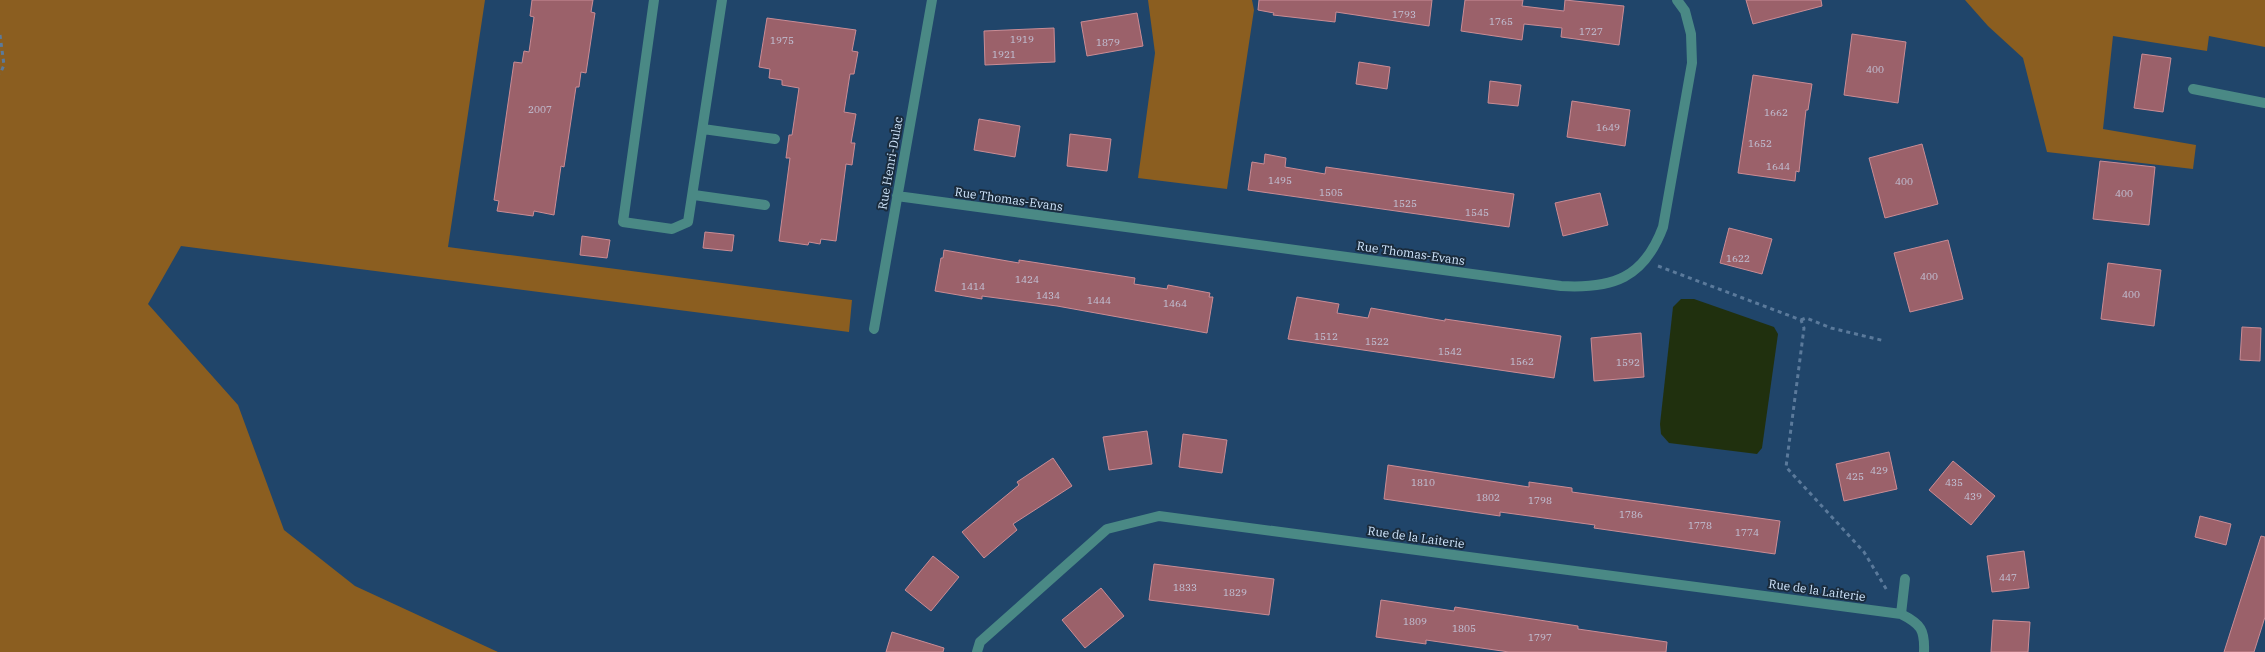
<svg xmlns="http://www.w3.org/2000/svg" width="2265" height="652" font-family="'IBM Plex Serif',serif">
	<rect width="100%" height="100%" fill="#20456a"/>
	<!-- green -->
	<path fill="#8b5e20" d="M 0,0 L 485,0 L 448,247 L 852,300 L 849,332 L 181,246 L 148,304 L 238,405 L 284,530 L 355,586 L 498,652 L 0,652 Z
		M 1148,0 L 1252,0 L 1254,10 L 1227,189 L 1138,178 L 1155,53 Z
		M 1965,0 L 2265,0 L 2265,47 L 2209,36 L 2207,51 L 2113,36 L 2103,129 L 2196,145 L 2193,169 L 2047,152 L 2023,58 L 1988,26 Z"/>
	<!-- water -->
	<path fill="#20300e" d="M 1681,299 L 1694,299 L 1774,327 L 1778,334 L 1762,448 L 1757,454 L 1669,443 L 1661,434 L 1660,424 L 1673,307 Z"/>
	<!-- building -->
	<path fill="#9b616a" stroke="#ca8c95" d="M 532,0 L 593,0 L 591,12 L 595,13 L 586,73 L 581,72 L 579,87 L 576,87 L 564,167 L 561,166 L 554,215 L 534,211 L 533,216 L 497,211 L 499,201 L 494,200 L 514,62 L 522,63 L 524,51 L 529,52 L 534,17 L 530,16 Z
		M 1259,0 L 1432,0 L 1429,26 L 1336,12 L 1335,22 L 1273,15 L 1274,13 L 1258,10 Z
		M 1465,0 L 1523,0 L 1522,6 L 1564,11 L 1565,0 L 1624,6 L 1619,45 L 1561,37 L 1562,28 L 1524,24 L 1522,40 L 1461,31 Z
		M 1746,0 L 1821,0 L 1822,6 L 1753,24 Z
		M 1137,13 L 1143,46 L 1087,56 L 1081,22 Z
		M 767,18 L 856,30 L 852,51 L 858,52 L 854,74 L 850,74 L 844,112 L 856,114 L 851,143 L 855,143 L 852,165 L 846,164 L 836,241 L 821,239 L 820,244 L 809,242 L 808,245 L 779,241 L 790,158 L 786,158 L 789,135 L 792,135 L 799,88 L 782,85 L 782,80 L 769,78 L 770,69 L 759,67 Z
		M 1054,28 L 1055,62 L 985,65 L 984,31 Z
		M 1852,34 L 1906,42 L 1898,103 L 1844,95 Z
		M 2142,54 L 2171,58 L 2163,112 L 2134,108 Z
		M 1359,62 L 1390,67 L 1387,89 L 1356,84 Z
		M 1753,75 L 1812,84 L 1808,110 L 1806,110 L 1799,172 L 1796,171 L 1795,181 L 1738,173 Z
		M 1490,81 L 1521,85 L 1518,106 L 1488,103 Z
		M 1572,101 L 1630,110 L 1625,146 L 1567,137 Z
		M 979,119 L 1020,126 L 1015,157 L 974,150 Z
		M 1070,134 L 1111,139 L 1107,171 L 1067,166 Z
		M 1922,144 L 1938,204 L 1885,218 L 1869,158 Z
		M 1265,154 L 1286,158 L 1285,167 L 1325,174 L 1326,167 L 1514,194 L 1509,227 L 1248,190 L 1252,162 L 1264,164 Z
		M 2100,161 L 2155,167 L 2149,225 L 2093,219 Z
		M 1600,193 L 1608,225 L 1563,236 L 1555,203 Z
		M 1729,228 L 1772,239 L 1762,274 L 1720,263 Z
		M 705,232 L 734,235 L 732,251 L 703,248 Z
		M 582,236 L 610,240 L 607,258 L 580,255 Z
		M 1948,240 L 1963,299 L 1910,312 L 1894,253 Z
		M 944,250 L 1019,263 L 1019,260 L 1135,278 L 1134,284 L 1167,289 L 1168,285 L 1210,293 L 1209,297 L 1213,297 L 1207,333 L 1057,306 L 982,296 L 982,299 L 935,291 L 941,258 L 943,258 Z
		M 2108,263 L 2161,270 L 2154,326 L 2101,319 Z
		M 1297,297 L 1339,304 L 1337,313 L 1368,318 L 1371,308 L 1445,321 L 1445,319 L 1561,336 L 1554,378 L 1288,339 Z
		M 2242,327 L 2261,328 L 2260,361 L 2240,360 Z
		M 1641,333 L 1644,377 L 1594,381 L 1591,338 Z
		M 1147,431 L 1152,464 L 1109,470 L 1103,437 Z
		M 1183,434 L 1227,440 L 1222,473 L 1179,467 Z
		M 1889,452 L 1897,489 L 1844,501 L 1836,464 Z
		M 1053,458 L 1072,486 L 1013,524 L 1017,530 L 984,558 L 962,532 L 1019,485 L 1017,482 Z
		M 1953,461 L 1995,496 L 1971,525 L 1929,490 Z
		M 1388,465 L 1529,487 L 1529,482 L 1572,488 L 1572,492 L 1780,521 L 1775,554 L 1594,528 L 1595,525 L 1500,512 L 1500,516 L 1384,499 Z
		M 2200,516 L 2231,524 L 2226,545 L 2195,537 Z
		M 2261,536 L 2265,537 L 2265,617 L 2254,652 L 2224,652 Z
		M 2024,551 L 2029,588 L 1992,592 L 1987,556 Z
		M 933,556 L 959,577 L 931,611 L 905,590 Z
		M 1154,564 L 1274,579 L 1269,615 L 1149,600 Z
		M 1101,588 L 1124,616 L 1085,648 L 1062,620 Z
		M 1381,600 L 1454,611 L 1455,607 L 1578,626 L 1578,629 L 1667,642 L 1666,652 L 1509,652 L 1426,640 L 1426,644 L 1376,637 Z
		M 1993,620 L 2030,622 L 2028,652 L 1991,652 Z
		M 892,632 L 944,648 L 943,652 L 886,652 Z"/>
	<g fill="none" stroke-linecap="round" stroke-linejoin="round">
		<!-- path -->
		<path stroke="#5b7a9b" stroke-width="3" stroke-dasharray="4 4" stroke-linecap="butt" d="M 0,35 L 4,65 L 0,74
			M 1658,266 L 1801,320 L 1804,328 L 1786,467 L 1864,552 L 1888,592
			M 1801,320 L 1806,318 L 1831,328 L 1885,341"/>
		<!-- lane -->
		<path stroke="#4a8985" stroke-width="10" d="M 654,0 L 623,222 L 672,229 L 688,222 L 722,0
			M 703,129 L 775,139
			M 694,195 L 765,205"/>
		<!-- street -->
		<path stroke="#4a8985" stroke-width="10" d="M 2193,89 L 2265,103
			M 897,196 L 1561,286 C 1613,289 1644,278 1663,227 L 1692,63 L 1691,34 L 1685,11 L 1677,0
			M 874,329 L 932,0
			M 1901,614 L 1905,579
			M 977,652 L 980,642 L 1107,529 L 1159,516 L 1901,614 C 1921,624 1925,630 1924,652"/>
	</g>
	<g text-anchor="middle" dominant-baseline="central" stroke-width="4" stroke-linejoin="round" paint-order="stroke">
		<!-- number labels -->
		<g font-size="10" fill="#c3c4d8">
			<text x="1404" y="14">1793</text>
			<text x="1501" y="21">1765</text>
			<text x="1591" y="31">1727</text>
			<text x="1022" y="39">1919</text>
			<text x="782" y="40">1975</text>
			<text x="1108" y="42">1879</text>
			<text x="1004" y="54">1921</text>
			<text x="1875" y="69">400</text>
			<text x="540" y="109">2007</text>
			<text x="1776" y="112">1662</text>
			<text x="1608" y="127">1649</text>
			<text x="1760" y="143">1652</text>
			<text x="1778" y="166">1644</text>
			<text x="1280" y="180">1495</text>
			<text x="1904" y="181">400</text>
			<text x="1331" y="192">1505</text>
			<text x="2124" y="193">400</text>
			<text x="1405" y="203">1525</text>
			<text x="1477" y="212">1545</text>
			<text x="1738" y="258">1622</text>
			<text x="1929" y="276">400</text>
			<text x="1027" y="279">1424</text>
			<text x="973" y="286">1414</text>
			<text x="2131" y="294">400</text>
			<text x="1048" y="295">1434</text>
			<text x="1099" y="300">1444</text>
			<text x="1175" y="303">1464</text>
			<text x="1326" y="336">1512</text>
			<text x="1377" y="341">1522</text>
			<text x="1450" y="351">1542</text>
			<text x="1522" y="361">1562</text>
			<text x="1628" y="362">1592</text>
			<text x="1879" y="470">429</text>
			<text x="1855" y="476">425</text>
			<text x="1423" y="482">1810</text>
			<text x="1954" y="482">435</text>
			<text x="1973" y="496">439</text>
			<text x="1488" y="497">1802</text>
			<text x="1540" y="500">1798</text>
			<text x="1631" y="514">1786</text>
			<text x="1700" y="525">1778</text>
			<text x="1747" y="532">1774</text>
			<text x="2008" y="577">447</text>
			<text x="1185" y="587">1833</text>
			<text x="1235" y="592">1829</text>
			<text x="1415" y="621">1809</text>
			<text x="1464" y="628">1805</text>
			<text x="1540" y="637">1797</text>
		</g>
		<!-- street labels -->
		<g font-size="12" fill="#d0e5fc" stroke="#1a2b3c">
			<text transform="translate(890 163) rotate(-80)">Rue Henri-Dulac</text>
			<text transform="translate(1009 199) rotate(8)">Rue Thomas-Evans</text>
			<text transform="translate(1411 253) rotate(8)">Rue Thomas-Evans</text>
			<text transform="translate(1416 537) rotate(8)">Rue de la Laiterie</text>
			<text transform="translate(1817 590) rotate(8)">Rue de la Laiterie</text>
		</g>
	</g>
</svg>
